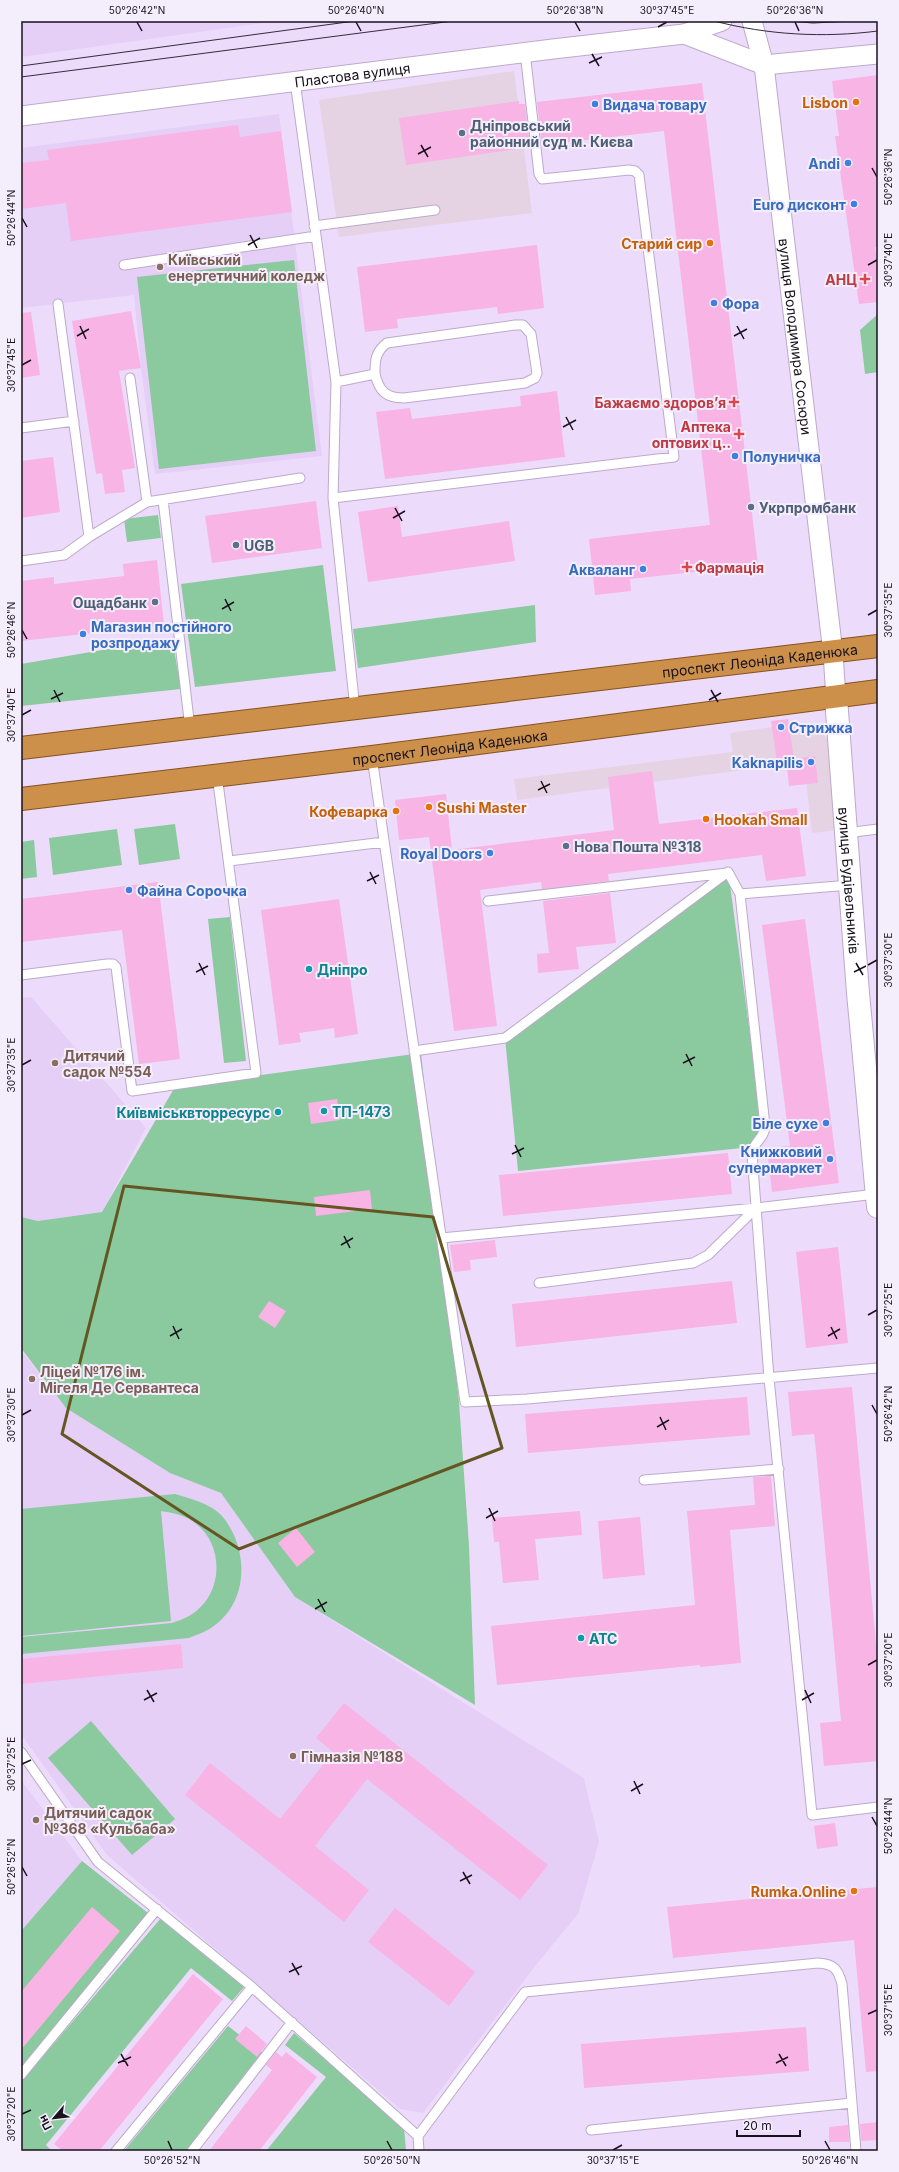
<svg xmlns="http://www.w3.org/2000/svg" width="899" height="2172" font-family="Inter,sans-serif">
	<rect width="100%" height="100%" fill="#eddbfc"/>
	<!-- commercial -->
	<path fill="#e5d3e3" d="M 514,71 L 532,213 L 339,237 L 319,100 Z
		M 800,723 L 819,730 L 831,743 L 838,830 L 812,833 L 804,762 L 517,800 L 514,779 L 733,752 L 730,733 Z"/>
	<!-- built -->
	<path fill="#e5cff7" d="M 21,21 L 278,21 L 21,57 Z
		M 279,114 L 322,456 L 155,474 L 141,368 L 134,295 L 21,308 L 21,148 Z
		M 31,997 L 146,1128 L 102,1212 L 38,1221 L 21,1217 L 21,998 Z
		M 21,1350 L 66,1408 L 170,1473 L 221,1493 L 295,1597 L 584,1778 L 599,1842 L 578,1914 L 536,1965 L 423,2113 L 400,2109 L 107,1855 L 21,1734 Z
		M 21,1780 L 82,1861 L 21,1931 Z"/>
	<!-- green -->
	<path fill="#8bc99e" d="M 294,260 L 316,451 L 159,469 L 137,277 Z
		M 878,314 L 878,372 L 865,374 L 860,330 Z
		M 158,515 L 161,538 L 127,542 L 124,519 Z
		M 323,565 L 336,671 L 195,687 L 181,584 Z
		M 535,605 L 536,642 L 358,668 L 353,629 Z
		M 172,638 L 181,689 L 21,706 L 21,664 Z
		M 175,824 L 180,859 L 139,865 L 134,829 Z
		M 117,829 L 122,865 L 53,875 L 49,838 Z
		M 34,840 L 37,877 L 21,879 L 21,842 Z
		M 729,877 L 763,1132 L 752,1147 L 518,1171 L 505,1038 Z
		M 230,917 L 246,1061 L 224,1063 L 208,919 Z
		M 421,1053 L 459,1402 L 469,1546 L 475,1705 L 295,1597 L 221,1493 L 170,1473 L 66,1408 L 21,1348 L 21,1217 L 38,1221 L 102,1212 L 175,1087 Z
		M 175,1494 C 191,1499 210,1503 222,1516 C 249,1548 250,1603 211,1628 C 205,1632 196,1635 189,1638 L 21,1654 L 21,1637 L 172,1623 C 177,1621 184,1619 189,1616 C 223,1597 226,1546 195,1523 C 185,1515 173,1513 161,1511 L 171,1621 L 21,1636 L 21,1509 Z
		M 91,1721 L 175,1819 L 132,1855 L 48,1758 Z
		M 82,1861 L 148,1913 L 21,2067 L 21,1931 Z
		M 161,1918 L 244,1987 L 232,2001 L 191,1968 L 46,2145 L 52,2151 L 21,2151 L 21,2082 Z
		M 228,2026 L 263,2053 L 186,2151 L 124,2151 Z
		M 294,2033 L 404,2127 L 406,2151 L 266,2151 L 326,2077 L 285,2045 Z"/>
	<!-- building -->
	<path fill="#f7b4e4" d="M 878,75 L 878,247 L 875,247 L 878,271 L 878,302 L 859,304 L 835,136 L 839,136 L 832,81 Z
		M 702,83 L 758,565 L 630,579 L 631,591 L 595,595 L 589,539 L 710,525 L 664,131 L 542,145 L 537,102 Z
		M 519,101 L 519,104 L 525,104 L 530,147 L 406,165 L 399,118 Z
		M 238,125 L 240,137 L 281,131 L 292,212 L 71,241 L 66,203 L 21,209 L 21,163 L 49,160 L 47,150 Z
		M 537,245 L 544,308 L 498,314 L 497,307 L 397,319 L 398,328 L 365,332 L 357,267 Z
		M 131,311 L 141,368 L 119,371 L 135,468 L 122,470 L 125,492 L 105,494 L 102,473 L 96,474 L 72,321 Z
		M 31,312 L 40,375 L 21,378 L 21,313 Z
		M 557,391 L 565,457 L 385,479 L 376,412 L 410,408 L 412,419 L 521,406 L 520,396 Z
		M 53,457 L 60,512 L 21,518 L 21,461 Z
		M 316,501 L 322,548 L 212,563 L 205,516 Z
		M 398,506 L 402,537 L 509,521 L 515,561 L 368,582 L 358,512 Z
		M 157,560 L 164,625 L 21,641 L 21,581 L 54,577 L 54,584 L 124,576 L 123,564 Z
		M 788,719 L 794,759 L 815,756 L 818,783 L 789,786 L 787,768 L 778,769 L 771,721 Z
		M 652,771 L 659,824 L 797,808 L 806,876 L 766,881 L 762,855 L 608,874 L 609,881 L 542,889 L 541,882 L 480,890 L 497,1026 L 454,1031 L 429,837 L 399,840 L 395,800 L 446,794 L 452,850 L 614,830 L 608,777 Z
		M 158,882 L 180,1059 L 139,1064 L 122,930 L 21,942 L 21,899 Z
		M 610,893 L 616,943 L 576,947 L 579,969 L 538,973 L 537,954 L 549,953 L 543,901 Z
		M 339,899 L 358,1034 L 335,1038 L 334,1028 L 299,1033 L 301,1042 L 279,1045 L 261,910 Z
		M 805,919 L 839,1183 L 772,1192 L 767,1148 L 790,1146 L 762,925 Z
		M 337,1099 L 340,1120 L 311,1124 L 308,1103 Z
		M 728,1153 L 732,1194 L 503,1216 L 499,1175 Z
		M 370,1190 L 372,1209 L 316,1216 L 314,1197 Z
		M 495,1240 L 497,1257 L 470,1260 L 471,1270 L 454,1272 L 450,1245 Z
		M 838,1247 L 848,1343 L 806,1348 L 796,1252 Z
		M 732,1281 L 737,1323 L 516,1347 L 512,1304 Z
		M 269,1301 L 286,1311 L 275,1328 L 258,1317 Z
		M 852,1387 L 878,1665 L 878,1761 L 824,1766 L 820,1723 L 841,1721 L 816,1451 L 814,1434 L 792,1436 L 788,1392 Z
		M 747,1397 L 750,1435 L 528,1453 L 525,1414 Z
		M 771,1476 L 775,1526 L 730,1530 L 741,1663 L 700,1667 L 700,1665 L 497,1685 L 491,1626 L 695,1605 L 687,1511 L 755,1505 L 753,1477 Z
		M 580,1511 L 582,1535 L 535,1539 L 539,1580 L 503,1583 L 499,1542 L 494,1542 L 492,1518 Z
		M 640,1517 L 645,1575 L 603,1579 L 598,1521 Z
		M 296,1528 L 315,1552 L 297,1567 L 278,1543 Z
		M 181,1644 L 183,1668 L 21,1684 L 21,1659 Z
		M 344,1703 L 548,1865 L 520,1900 L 367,1779 L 315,1846 L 369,1890 L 344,1922 L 185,1795 L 210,1763 L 280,1819 L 333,1752 L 316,1738 Z
		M 835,1823 L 838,1846 L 817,1849 L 814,1826 Z
		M 878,1887 L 878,2071 L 866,2072 L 854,1940 L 673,1958 L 667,1907 Z
		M 92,1907 L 120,1931 L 21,2050 L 21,1992 Z
		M 395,1908 L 475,1972 L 449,2006 L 368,1942 Z
		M 193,1974 L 223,1999 L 99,2151 L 63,2151 L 54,2144 Z
		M 246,2026 L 267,2044 L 257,2057 L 235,2039 Z
		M 806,2027 L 809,2071 L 584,2088 L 581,2044 Z
		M 276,2052 L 282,2057 L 286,2052 L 317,2077 L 259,2151 L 209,2151 L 272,2070 L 266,2065 Z
		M 878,2122 L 878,2140 L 861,2141 L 860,2124 Z
		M 848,2125 L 849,2142 L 829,2142 L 829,2127 Z"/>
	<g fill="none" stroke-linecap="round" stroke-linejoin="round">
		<!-- service casing -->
		<g stroke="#bcaaca" stroke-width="11">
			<path id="service" d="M 295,81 L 336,382 L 333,498 L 355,709
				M 314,226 L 435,210
				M 124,265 L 316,236
				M 58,304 L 89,537
				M 130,378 L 147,502
				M 336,382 L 375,374 C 375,361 375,352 387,343 L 515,325 L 523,325 L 531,334 L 537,373 L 535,378 L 525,383 L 404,398 C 386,398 379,391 375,374
				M 21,428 L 74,421
				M 333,498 L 674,457 L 639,175 L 635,171 L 629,170 L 542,179 L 539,174 L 525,52
				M 163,500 L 190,728
				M 21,561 L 64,555 L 89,537 L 147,502 L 300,478
				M 372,757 L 465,1402 L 527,1399 L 878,1368
				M 846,833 L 878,829
				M 229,861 L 384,842
				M 740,894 L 850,885
				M 488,901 L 727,873
				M 21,975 L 107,964 L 113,964 L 116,967 L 132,1091 L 256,1073 L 217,775
				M 414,1051 L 505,1038 L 728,872 L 740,894 L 765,1126 C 765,1138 753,1142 752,1154 L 769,1378 L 812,1815 L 878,1807
				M 441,1238 L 756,1208 L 876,1194
				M 539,1283 L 693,1263 L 708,1255 L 756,1208
				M 644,1480 L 779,1469
				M 21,1752 L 98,1862 L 252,1987 L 418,2136
				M 21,2075 L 157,1909
				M 591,2130 L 852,2103
				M 116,2151 L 252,1987
				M 192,2151 L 292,2022
				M 419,2151 L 418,2136 L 525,1992 L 818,1963 C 834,1964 838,1969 842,1984 L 856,2151"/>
		</g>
		<!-- minor casing -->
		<g stroke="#bcaaca" stroke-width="21">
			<g id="minor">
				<path id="s1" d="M 752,21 L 764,65 L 833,653 L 836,698"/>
				<path d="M 684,34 L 764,65 L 878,54"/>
				<path id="s2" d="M 21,116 L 553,49 L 684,34 L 722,21"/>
			</g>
		</g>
		<!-- tertiary casing -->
		<g stroke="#bcaaca" stroke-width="24">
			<g id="tertiary">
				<path id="s3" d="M 836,698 L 858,993 L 878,1207"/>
			</g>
		</g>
		<!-- trunk casing -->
		<g stroke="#85521d" stroke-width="24">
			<g id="trunk">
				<path id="s4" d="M 21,748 L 878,646"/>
				<path id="s5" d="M 21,799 L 372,757 L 878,691"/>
			</g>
		</g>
		<!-- service -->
		<use href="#service" stroke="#fff" stroke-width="9"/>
		<!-- minor -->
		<use href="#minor" stroke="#fff" stroke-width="19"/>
		<!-- tertiary -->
		<use href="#tertiary" stroke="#fff" stroke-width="22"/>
		<!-- trunk -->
		<use href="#trunk" stroke="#cc904a" stroke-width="22"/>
		<!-- tram -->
		<path stroke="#352c3b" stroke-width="1" d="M 714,21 C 768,35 823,38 878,31
			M 789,21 L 813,23 L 854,21
			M 21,66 L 355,21
			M 21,77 L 453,21"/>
	</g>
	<!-- marked area -->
	<path fill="none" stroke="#645522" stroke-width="3" stroke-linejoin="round" d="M 124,1186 L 433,1217 L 502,1448 L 239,1549 L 62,1434 Z"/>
	<!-- ticks -->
	<path fill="none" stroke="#19121e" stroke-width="1.5" d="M 137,22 L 142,31M 356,22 L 361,31M 575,22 L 580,31M 795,22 L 799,31M 658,27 L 667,22M 592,54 L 599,66M 589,63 L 602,57M 421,145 L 428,157M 418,154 L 431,147M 872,168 L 877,177M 22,218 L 27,227M 250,235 L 257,248M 248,245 L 260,238M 868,265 L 877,260M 80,326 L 86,339M 737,326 L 744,339M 77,336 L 89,329M 734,336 L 747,329M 22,365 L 31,360M 566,417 L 573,430M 563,427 L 576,420M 395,508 L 402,521M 393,518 L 405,511M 225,599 L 231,611M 222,609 L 234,602M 868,615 L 877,610M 22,630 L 27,639M 54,690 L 60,702M 711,690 L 718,702M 51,699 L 63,693M 709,700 L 721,693M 22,715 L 31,710M 541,781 L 547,793M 538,790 L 550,784M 370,872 L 376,884M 367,881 L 379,875M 199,963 L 205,975M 856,963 L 863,975M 868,965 L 877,960M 196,972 L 208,966M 854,972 L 866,966M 686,1054 L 692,1066M 683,1063 L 695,1057M 22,1065 L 31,1060M 515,1145 L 521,1157M 512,1154 L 524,1148M 344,1236 L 350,1248M 341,1245 L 353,1238M 868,1315 L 877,1310M 173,1326 L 179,1339M 831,1327 L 837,1339M 170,1336 L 182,1329M 828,1336 L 840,1329M 872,1405 L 877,1414M 22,1415 L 31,1410M 660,1417 L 666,1430M 657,1427 L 669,1420M 489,1508 L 495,1521M 486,1518 L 498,1511M 318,1599 L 325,1612M 315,1609 L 327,1602M 868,1665 L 877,1660M 147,1690 L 154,1702M 805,1690 L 811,1703M 144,1700 L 157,1693M 802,1700 L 814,1693M 22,1764 L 31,1760M 634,1781 L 640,1794M 631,1791 L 643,1784M 872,1817 L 877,1826M 22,1867 L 27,1876M 463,1872 L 470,1884M 460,1881 L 472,1875M 292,1963 L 299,1975M 289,1972 L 302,1966M 868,2014 L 877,2010M 121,2054 L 128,2066M 779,2054 L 786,2066M 118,2063 L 131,2057M 776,2063 L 788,2057M 22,2114 L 31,2110M 168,2141 L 172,2150M 387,2141 L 392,2150M 825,2141 L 830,2150M 613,2150 L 622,2145"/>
	<!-- markers -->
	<g fill="#e8710a" stroke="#f4edfb" stroke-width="1.5">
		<circle cx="856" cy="102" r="4"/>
		<circle cx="710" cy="243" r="4"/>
		<circle cx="429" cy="807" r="4"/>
		<circle cx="396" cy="811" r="4"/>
		<circle cx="706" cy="819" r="4"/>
		<circle cx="854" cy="1891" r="4"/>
	</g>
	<g fill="#3f7fe0" stroke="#f4edfb" stroke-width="1.5">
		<circle cx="595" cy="104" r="4"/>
		<circle cx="848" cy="163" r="4"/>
		<circle cx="854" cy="204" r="4"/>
		<circle cx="714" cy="303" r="4"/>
		<circle cx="735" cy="456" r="4"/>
		<circle cx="643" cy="569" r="4"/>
		<circle cx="83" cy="634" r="4"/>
		<circle cx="781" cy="727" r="4"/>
		<circle cx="811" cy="762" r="4"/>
		<circle cx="490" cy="853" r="4"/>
		<circle cx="129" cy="890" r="4"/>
		<circle cx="826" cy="1123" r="4"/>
		<circle cx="830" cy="1159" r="4"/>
	</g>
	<g fill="#5c6f8a" stroke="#f4edfb" stroke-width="1.5">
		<circle cx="462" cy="133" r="4"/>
		<circle cx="751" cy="507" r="4"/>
		<circle cx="236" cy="545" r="4"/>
		<circle cx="155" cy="602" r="4"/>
		<circle cx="566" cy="846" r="4"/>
	</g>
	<g fill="#8d6e63" stroke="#f4edfb" stroke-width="1.5">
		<circle cx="160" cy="267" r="4"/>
		<circle cx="55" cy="1063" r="4"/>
		<circle cx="32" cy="1379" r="4"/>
		<circle cx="293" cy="1756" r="4"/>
		<circle cx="36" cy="1820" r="4"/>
	</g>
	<g fill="#e0444e" stroke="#f4edfb" stroke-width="1.5">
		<path d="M863 273h4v4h4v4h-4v4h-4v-4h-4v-4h4z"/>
		<path d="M732 396h4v4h4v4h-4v4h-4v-4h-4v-4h4z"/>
		<path d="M737 428h4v4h4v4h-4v4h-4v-4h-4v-4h4z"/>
		<path d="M685 561h4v4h4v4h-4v4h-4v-4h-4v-4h4z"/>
	</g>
	<g fill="#0f9aa8" stroke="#f4edfb" stroke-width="1.5">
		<circle cx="309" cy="969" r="4"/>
		<circle cx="324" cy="1111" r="4"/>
		<circle cx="278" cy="1112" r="4"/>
		<circle cx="581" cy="1638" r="4"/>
	</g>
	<g text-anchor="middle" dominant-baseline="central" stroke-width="4" stroke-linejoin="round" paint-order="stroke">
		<!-- street labels -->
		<g font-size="14" fill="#19121e" stroke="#f4edfb">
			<text stroke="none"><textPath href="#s2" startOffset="334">Пластова вулиця</textPath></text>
			<text stroke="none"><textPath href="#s1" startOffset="319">вулиця Володимира Сосюри</textPath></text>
			<text stroke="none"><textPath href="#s4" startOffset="744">проспект Леоніда Каденюка</textPath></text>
			<text stroke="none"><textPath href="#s5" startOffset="432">проспект Леоніда Каденюка</textPath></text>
			<text stroke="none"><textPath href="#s3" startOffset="183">вулиця Будівельників</textPath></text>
		</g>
		<!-- food labels -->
		<g font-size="14" font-weight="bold" fill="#c56008" stroke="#f4edfb" text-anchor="end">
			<text x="848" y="102">Lisbon</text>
			<text x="702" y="243">Старий сир</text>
			<text x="437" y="807" text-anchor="start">Sushi Master</text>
			<text x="388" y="811">Кофеварка</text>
			<text x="714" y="819" text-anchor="start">Hookah Small</text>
			<text x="846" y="1891">Rumka.Online</text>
		</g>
		<!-- shop labels -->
		<g font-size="14" font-weight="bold" fill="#366cbe" stroke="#f4edfb" text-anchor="end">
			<text x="603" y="104" text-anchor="start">Видача товару</text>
			<text x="840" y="163">Andi</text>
			<text x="846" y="204">Euro дисконт</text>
			<text x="722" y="303" text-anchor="start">Фора</text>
			<text x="743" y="456" text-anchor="start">Полуничка</text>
			<text x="635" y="569">Акваланг</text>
			<text x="91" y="626" text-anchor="start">Магазин постійного<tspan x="91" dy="16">розпродажу</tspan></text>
			<text x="789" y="727" text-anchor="start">Стрижка</text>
			<text x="803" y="762">Kaknapilis</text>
			<text x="482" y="853">Royal Doors</text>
			<text x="137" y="890" text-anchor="start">Файна Сорочка</text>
			<text x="818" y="1123">Біле сухе</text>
			<text x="822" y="1151">Книжковий<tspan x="822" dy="16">супермаркет</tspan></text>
		</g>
		<!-- service labels -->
		<g font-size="14" font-weight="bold" fill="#4e5e75" stroke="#f4edfb" text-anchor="start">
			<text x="470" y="125">Дніпровський<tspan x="470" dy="16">районний суд м. Києва</tspan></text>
			<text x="759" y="507">Укрпромбанк</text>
			<text x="244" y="545">UGB</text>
			<text x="147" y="602" text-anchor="end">Ощадбанк</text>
			<text x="574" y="846">Нова Пошта №318</text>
		</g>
		<!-- education labels -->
		<g font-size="14" font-weight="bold" fill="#785e54" stroke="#f4edfb" text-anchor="start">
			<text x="168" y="259">Київський<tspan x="168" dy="16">енергетичний коледж</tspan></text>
			<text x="63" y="1055">Дитячий<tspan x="63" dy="16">садок №554</tspan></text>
			<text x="40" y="1371">Ліцей №176 ім.<tspan x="40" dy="16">Мігеля Де Сервантеса</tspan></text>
			<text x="301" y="1756">Гімназія №188</text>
			<text x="44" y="1812">Дитячий садок<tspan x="44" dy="16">№368 «Кульбаба»</tspan></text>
		</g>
		<!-- health labels -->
		<g font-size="14" font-weight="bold" fill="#be3a42" stroke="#f4edfb" text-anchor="end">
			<text x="857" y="279">АНЦ</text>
			<text x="726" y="402">Бажаємо здоровʼя</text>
			<text x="731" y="426">Аптека<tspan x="731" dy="16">оптових ц‥</tspan></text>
			<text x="695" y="567" text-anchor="start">Фармація</text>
		</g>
		<!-- culture labels -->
		<g font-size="14" font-weight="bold" fill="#0d838f" stroke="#f4edfb" text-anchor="start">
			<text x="317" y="969">Дніпро</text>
			<text x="332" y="1111">ТП-1473</text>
			<text x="270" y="1112" text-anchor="end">Київміськвторресурс</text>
			<text x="589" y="1638">АТС</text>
		</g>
	</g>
	<!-- border -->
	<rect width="899" height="2172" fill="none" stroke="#f4edfb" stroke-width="44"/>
	<!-- north arrow -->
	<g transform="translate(54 2118) rotate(242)" stroke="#f4edfb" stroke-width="3" paint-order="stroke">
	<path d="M0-3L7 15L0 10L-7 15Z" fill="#19121e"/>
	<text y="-6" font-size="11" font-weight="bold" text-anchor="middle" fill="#19121e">Пн</text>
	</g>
	<!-- scale -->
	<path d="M737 2130v6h63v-6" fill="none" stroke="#19121e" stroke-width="2"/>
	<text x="743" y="2130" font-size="12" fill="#19121e" stroke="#f4edfb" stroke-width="3" paint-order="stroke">20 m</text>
	<rect x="22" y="22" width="855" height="2128" fill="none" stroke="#19121e" stroke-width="1.5"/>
	<g font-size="10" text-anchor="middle" fill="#19121e">
		<text x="137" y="14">50°26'42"N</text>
		<text x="356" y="14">50°26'40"N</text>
		<text x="575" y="14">50°26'38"N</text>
		<text x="667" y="14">30°37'45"E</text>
		<text x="795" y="14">50°26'36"N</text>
		<text transform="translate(888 177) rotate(-90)" y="4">50°26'36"N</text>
		<text transform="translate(11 218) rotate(-90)" y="4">50°26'44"N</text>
		<text transform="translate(888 260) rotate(-90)" y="4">30°37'40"E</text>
		<text transform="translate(11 365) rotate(-90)" y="4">30°37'45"E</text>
		<text transform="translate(888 610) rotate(-90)" y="4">30°37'35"E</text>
		<text transform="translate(11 630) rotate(-90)" y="4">50°26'46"N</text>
		<text transform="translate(11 715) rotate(-90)" y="4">30°37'40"E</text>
		<text transform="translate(888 960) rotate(-90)" y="4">30°37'30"E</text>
		<text transform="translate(11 1065) rotate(-90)" y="4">30°37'35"E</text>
		<text transform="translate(888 1310) rotate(-90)" y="4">30°37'25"E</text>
		<text transform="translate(888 1414) rotate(-90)" y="4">50°26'42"N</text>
		<text transform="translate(11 1415) rotate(-90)" y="4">30°37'30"E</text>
		<text transform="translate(888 1660) rotate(-90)" y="4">30°37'20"E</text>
		<text transform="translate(11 1764) rotate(-90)" y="4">30°37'25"E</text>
		<text transform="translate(888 1826) rotate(-90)" y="4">50°26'44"N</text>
		<text transform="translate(11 1867) rotate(-90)" y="4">50°26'52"N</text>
		<text transform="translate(888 2010) rotate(-90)" y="4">30°37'15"E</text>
		<text transform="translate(11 2114) rotate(-90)" y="4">30°37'20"E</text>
		<text x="172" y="2164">50°26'52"N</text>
		<text x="392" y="2164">50°26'50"N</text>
		<text x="613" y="2164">30°37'15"E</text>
		<text x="830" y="2164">50°26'46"N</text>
	</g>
</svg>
